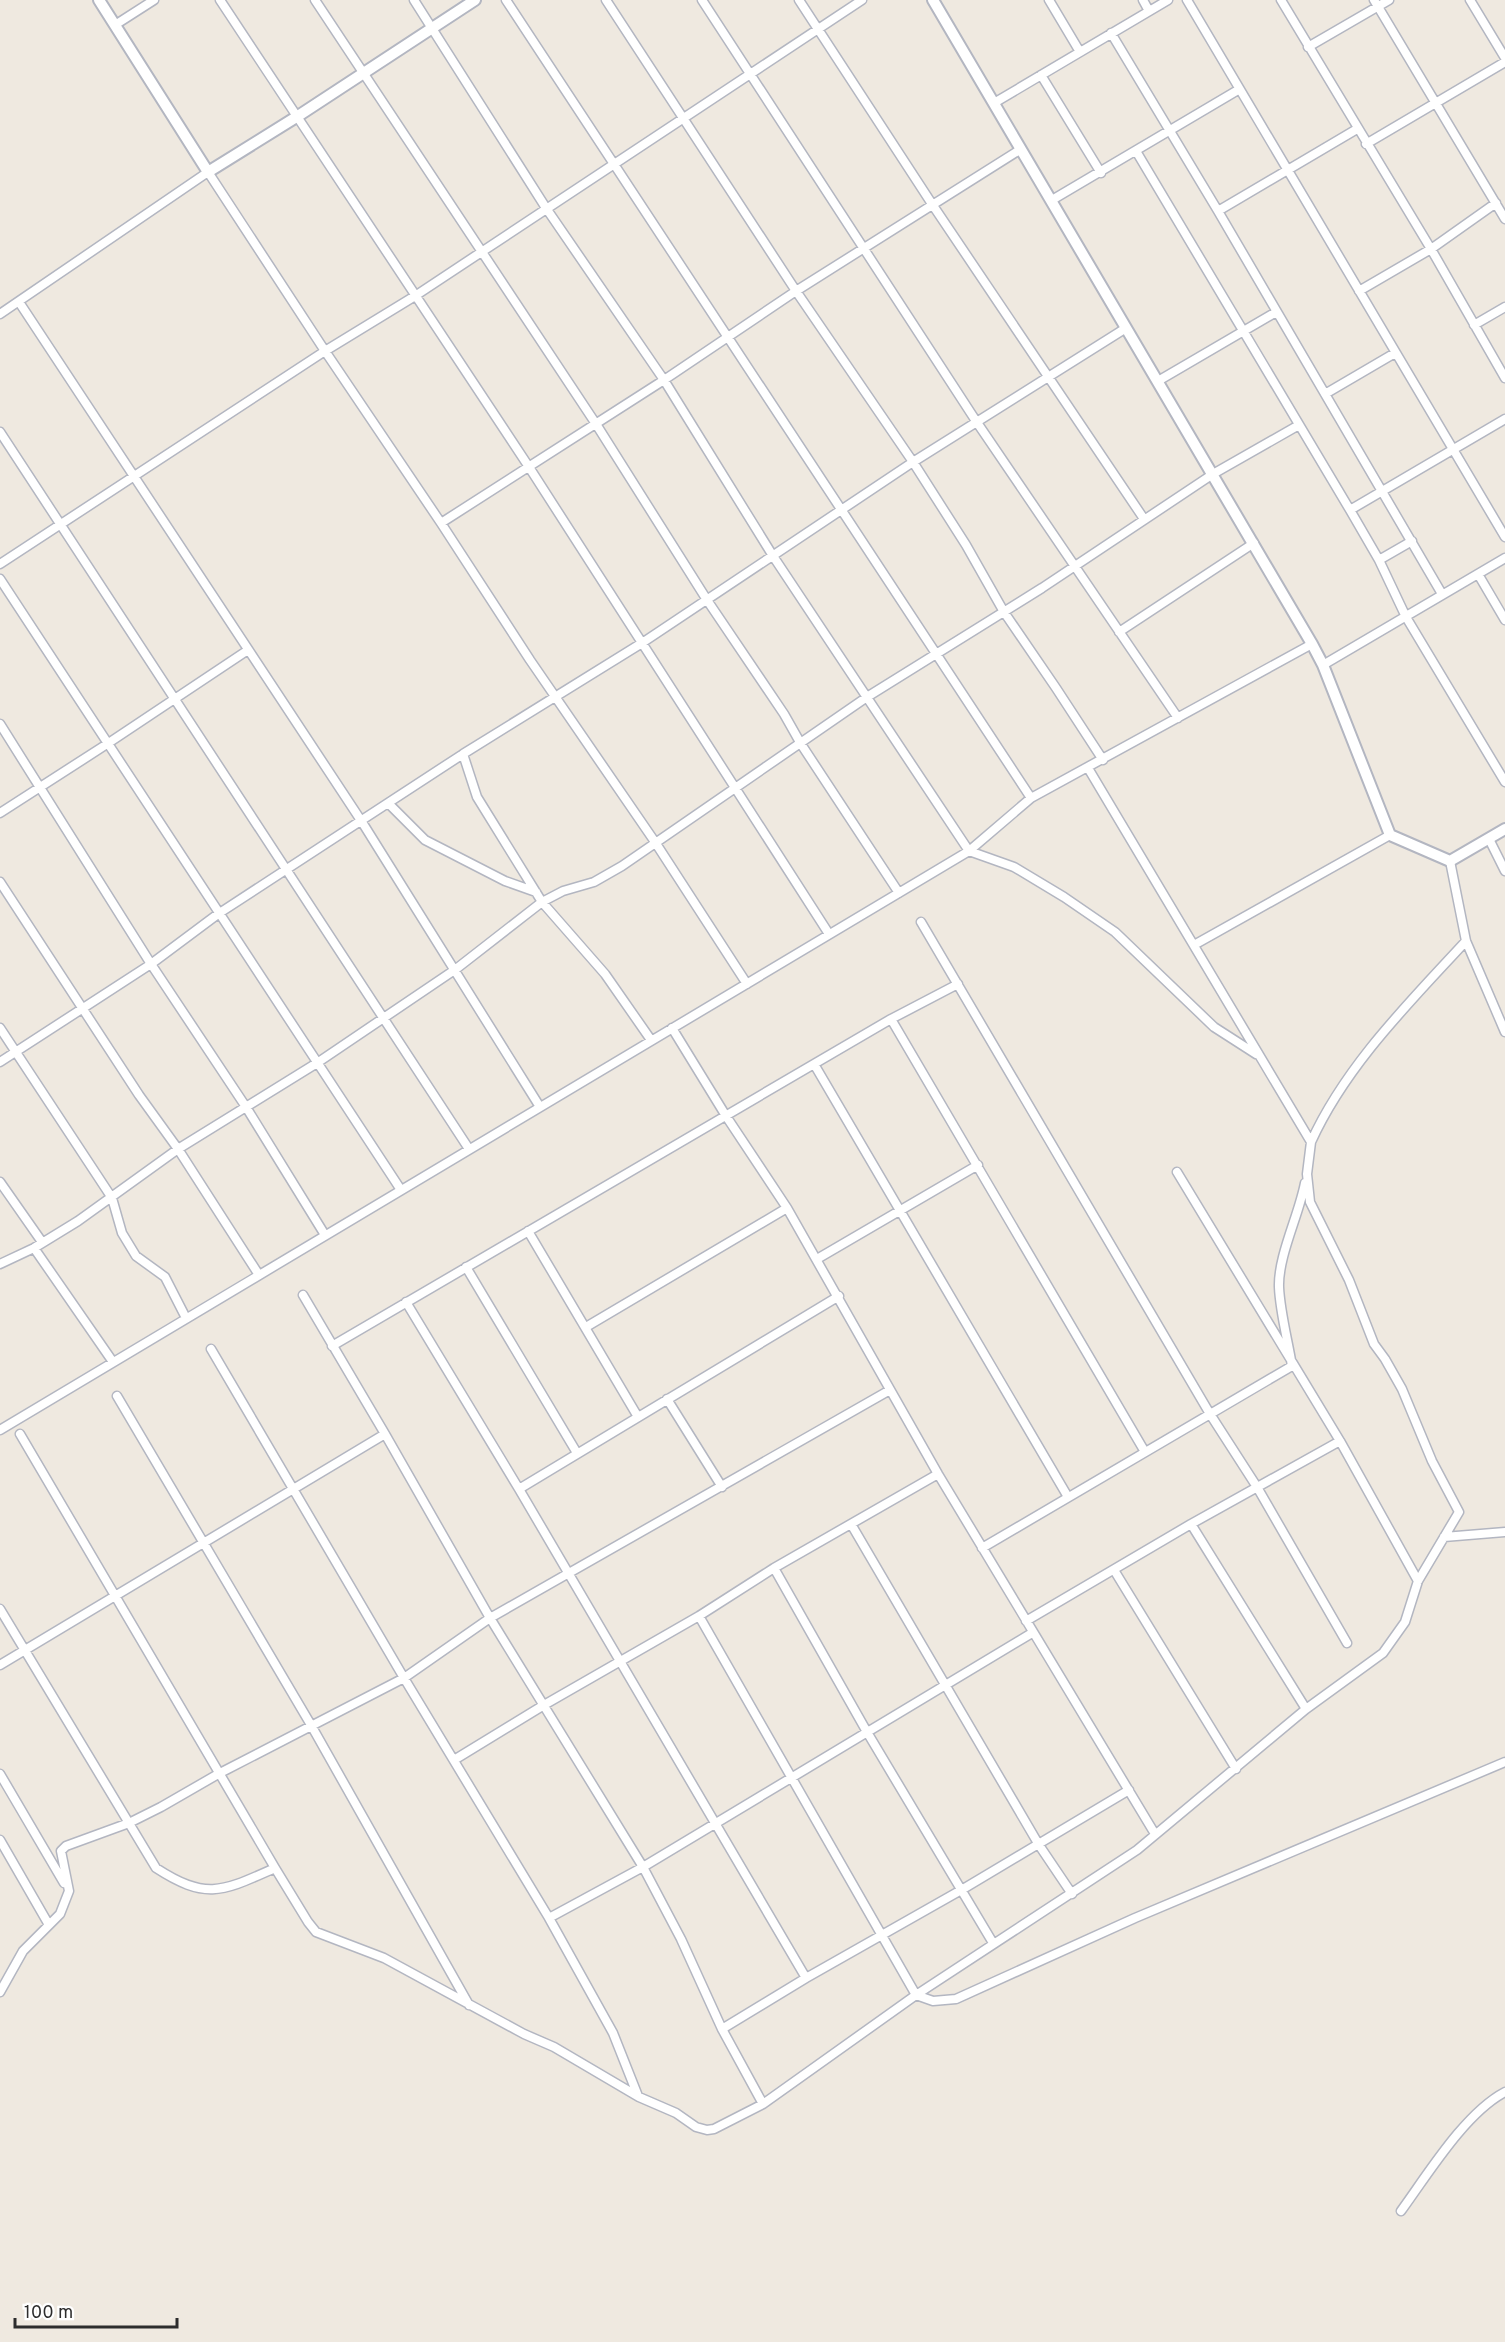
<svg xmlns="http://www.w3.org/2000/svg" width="1505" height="2342" font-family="Overpass,sans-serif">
	<rect width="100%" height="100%" fill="#efe9e0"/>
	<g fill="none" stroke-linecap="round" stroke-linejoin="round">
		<!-- minor casing -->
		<g stroke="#b3b6c1" stroke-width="11">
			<path id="minor" d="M 220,0 L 529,467 L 829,934
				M 315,0 L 596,424 L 707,600 L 784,714 L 801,744 L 899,893
				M 414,0 L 546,208 L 664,380 L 773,556 L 969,851 L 1014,867 L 1064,897 L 1115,932 L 1214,1027 L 1256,1054
				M 506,0 L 1031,798
				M 606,0 L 796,291 L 913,462 L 966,545 L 1004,612 L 1056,688 L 1103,760
				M 702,0 L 976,421 L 1178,718
				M 799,0 L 932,204 L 1144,519
				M 1049,0 L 1080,52
				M 1143,0 L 1149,11
				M 1187,0 L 1505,537
				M 1281,0 L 1431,249 L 1505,378
				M 1374,0 L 1505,219
				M 1470,0 L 1505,58
				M 115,25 L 154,0
				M 1111,33 L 1218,211 L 1442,594
				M 1308,47 L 1389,0
				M 1041,75 L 1101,173
				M 994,103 L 1168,0
				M 1366,144 L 1505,62
				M 1136,151 L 1350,510 L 1379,560 L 1406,617 L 1505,782
				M 1052,200 L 1238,90
				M 1218,211 L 1357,129
				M 1359,291 L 1431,249 L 1496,203
				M 19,302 L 362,822 L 540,1107
				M 0,314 L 208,172 L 325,351 L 441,523 L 530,660 L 655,842 L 747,984
				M 1474,325 L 1505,307
				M 1158,381 L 1276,312
				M 1325,394 L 1395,353
				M 0,432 L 469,1149
				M 1350,510 L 1505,419
				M 441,523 L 664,380 L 796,291 L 1021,149
				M 1379,560 L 1412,541
				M 0,564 L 325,351 L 415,296 L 862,0
				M 1478,574 L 1505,620
				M 0,579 L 401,1190
				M 1119,632 L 1254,543
				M 1323,665 L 1505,558
				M 0,724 L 151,964 L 246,1107 L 325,1235
				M 463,754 L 477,797 L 542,902 L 605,974 L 651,1040
				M 389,804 L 425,840 L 505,881 L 536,892
				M 0,813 L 107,744 L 248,650
				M 1489,839 L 1505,871
				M 1450,861 L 1466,941 L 1505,1032
				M 0,882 L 139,1095 L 178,1149 L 259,1275
				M 921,922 L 1210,1414 L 1257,1487 L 1347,1643
				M 1194,945 L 1390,835
				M 891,1019 L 1145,1452
				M 0,1028 L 112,1198 L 122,1233 L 136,1256 L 165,1277 L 186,1318
				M 672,1028 L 726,1116 L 787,1208 L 938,1474 L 1155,1834
				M 0,1062 L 151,964 L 218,914 L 463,754 L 642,643 L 913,462 L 1126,328
				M 814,1064 L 1068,1497
				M 1311,1142 C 1346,1065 1409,1003 1466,941
				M 1177,1172 L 1340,1441 L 1418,1581
				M 0,1182 L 42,1242
				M 528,1231 L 638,1417
				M 34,1248 L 113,1362
				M 817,1259 L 978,1165
				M 0,1264 L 34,1248 L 78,1221 L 178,1149 L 317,1063 L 456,969 L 542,902 L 563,891 L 594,882 L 622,866 L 867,697 L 1042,588 L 1213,474 L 1299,425
				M 466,1267 L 577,1453
				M 303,1295 L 385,1434 L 490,1618 L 643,1867 L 681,1939 L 722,2029 L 763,2104
				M 406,1302 L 519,1489 L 806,1978
				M 586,1327 L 787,1208
				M 332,1346 L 891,1019 L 958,984
				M 211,1349 L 404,1678 L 549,1918 L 613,2033 L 638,2096
				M 117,1396 L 311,1725 L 469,2005
				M 667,1399 L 722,1487
				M 0,1430 L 969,851 L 1031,798 L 1312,644
				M 20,1434 L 275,1868 L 308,1922 L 316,1932 L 384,1958 L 524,2034 L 554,2047 L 639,2097 L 676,2113 L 696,2127 L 707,2130 L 714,2129 L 763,2104 L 916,1995 L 1137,1850 L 1306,1709 L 1383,1653 L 1405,1622 L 1418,1581 L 1459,1512 L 1432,1461 L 1402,1389 L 1385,1359 L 1374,1344 L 1349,1280 L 1310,1202 L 1307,1174 L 1311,1142 L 1088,768
				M 519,1489 L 839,1296
				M 851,1524 L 1039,1845 L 1072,1894
				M 1191,1524 L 1306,1709
				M 1444,1537 L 1505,1532
				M 982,1548 L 1292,1366 C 1288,1341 1280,1312 1279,1287 C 1278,1256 1299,1215 1305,1183
				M 774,1568 L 867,1732 L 993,1943
				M 1114,1570 L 1236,1769
				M 0,1609 L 156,1868 C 207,1901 223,1891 275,1868
				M 699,1616 L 916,1995 L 933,2001 L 956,1999 L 1135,1918 L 1505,1762
				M 1026,1621 L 1191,1524 L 1340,1441
				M 0,1665 L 385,1434
				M 454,1760 L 544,1705 L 699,1616 L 774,1568 L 938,1474
				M 0,1774 L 64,1883
				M 0,1840 L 49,1925
				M 549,1918 L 643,1867 L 1032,1633
				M 0,1992 L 23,1951 L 60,1914 L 69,1891 L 61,1851 L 66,1846 L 129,1823 L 161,1807 L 220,1773 L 404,1678 L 490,1618 L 890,1390
				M 722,2029 L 806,1978 L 963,1889 L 1129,1790
				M 1401,2211 C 1428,2174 1465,2113 1505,2092"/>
		</g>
		<!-- tertiary casing -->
		<g stroke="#b3b6c1" stroke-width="14">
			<path id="tertiary" d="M 99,0 L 208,172 L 298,116 L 475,0
				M 933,0 L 1312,644 L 1323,665 L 1390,835 L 1450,861 L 1505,829"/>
		</g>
		<!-- minor -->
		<use href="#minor" stroke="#fff" stroke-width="8"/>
		<!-- tertiary -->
		<use href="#tertiary" stroke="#fff" stroke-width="10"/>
	</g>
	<!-- scale -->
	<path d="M15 2318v9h162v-9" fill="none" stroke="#2d2d2d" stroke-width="3"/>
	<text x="24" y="2318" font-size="18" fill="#2d2d2d" stroke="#ffffff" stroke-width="4.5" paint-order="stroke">100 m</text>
</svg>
